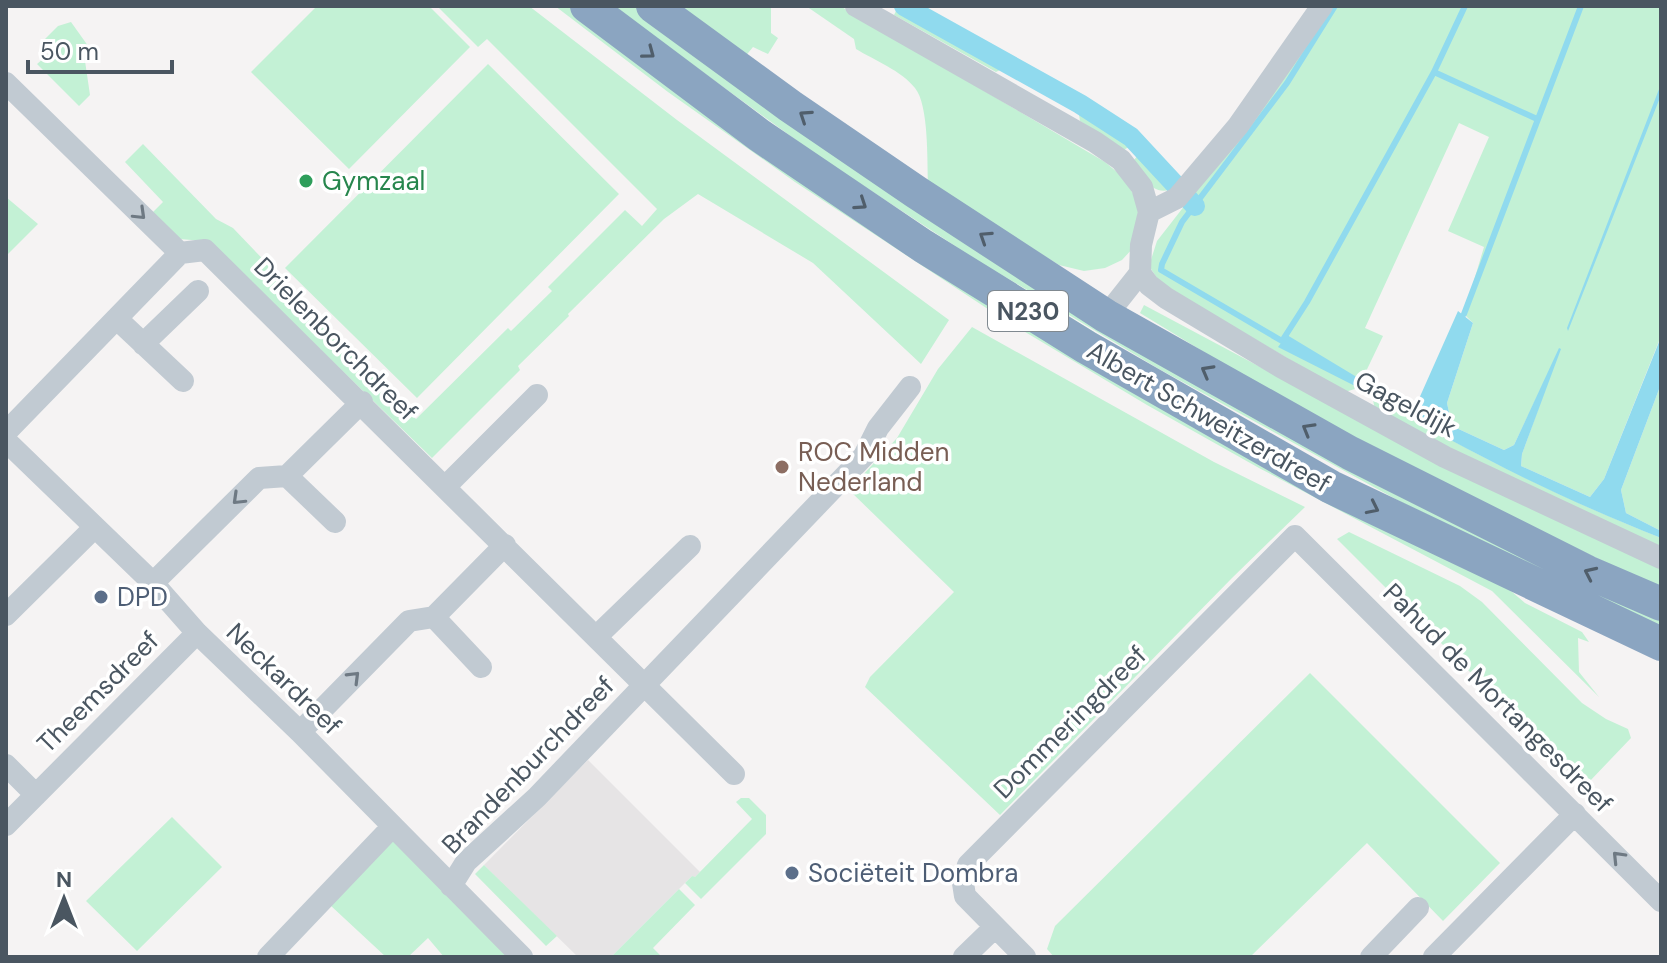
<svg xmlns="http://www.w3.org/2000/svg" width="1667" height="963" font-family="'DM Sans',sans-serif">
	<rect width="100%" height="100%" fill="#f5f3f3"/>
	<!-- education -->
	<path fill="#e6e4e5" d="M 588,760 L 700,872 L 694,878 L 692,876 L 611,957 L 578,957 L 484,865 Z"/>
	<!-- green -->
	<path fill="#c3f1d5" d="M 317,6 L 429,6 L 470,47 L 349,169 L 251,72 Z
		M 437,6 L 529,6 L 677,120 L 949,320 L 921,364 L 813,263 L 698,194 L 664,219 L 568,314 L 569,316 L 518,366 L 520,370 L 432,458 L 215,247 L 203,241 L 180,239 L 152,213 L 163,202 L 125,162 L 143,144 L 216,219 L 233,228 L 416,419 L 508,328 L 511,331 L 552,291 L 548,287 L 625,210 L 642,226 L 657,209 L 487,39 L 478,47 Z
		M 555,6 L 573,6 L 597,25 L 1504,585 L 1525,603 L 1582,632 L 1589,642 L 1578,638 L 1579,672 L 1599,697 L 1492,591 L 1259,468 L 1147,405 L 997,315 L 795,182 L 668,92 Z
		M 612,6 L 638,6 L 797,123 L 1661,610 L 1661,627 L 1401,502 L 1159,369 L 972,257 L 818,156 Z
		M 674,6 L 771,6 L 771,33 L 778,38 L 768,54 L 753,47 L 744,58 Z
		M 806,6 L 840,6 L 1105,162 L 1124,178 L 1139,204 L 1134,247 L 1122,260 L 1105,268 L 1084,271 L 1059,265 L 928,183 C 927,161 929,105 915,88 C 902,71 874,60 856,49 L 854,39 Z
		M 1331,6 L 1661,6 L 1661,336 L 1604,479 L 1590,497 L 1521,466 L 1522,454 L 1560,348 L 1514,445 L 1504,450 L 1452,426 L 1447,403 L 1473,323 L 1464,314 L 1484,247 L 1448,231 L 1489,137 L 1459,123 L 1365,328 L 1383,336 L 1358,388 L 1345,392 L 1161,284 L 1149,266 L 1157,241 L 1242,132 Z
		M 898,7 L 1004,68 L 996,72 L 894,15 Z
		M 71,22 L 91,50 L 85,61 L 90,95 L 79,106 L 37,64 L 51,52 L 42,42 L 58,26 Z
		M 488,64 L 619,194 L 417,398 L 285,268 Z
		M 1078,108 L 1133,144 L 1124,150 L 1080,121 Z
		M 1140,153 L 1168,185 L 1175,188 C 1152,198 1144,178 1133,161 Z
		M 6,197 L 38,224 L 6,256 Z
		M 1144,305 L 1371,426 L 1661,566 L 1661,589 L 1409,468 L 1240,374 L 1140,313 Z
		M 972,327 L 1214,462 L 1305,507 L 1232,578 L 1000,815 L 865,687 L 870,677 L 954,592 L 849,490 L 897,438 L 938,369 Z
		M 1661,384 L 1661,531 L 1626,513 L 1621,490 Z
		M 1372,395 C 1464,450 1561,498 1661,538 L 1661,549 L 1603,525 L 1375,410 Z
		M 1349,532 L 1460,586 L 1482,602 L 1582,703 L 1606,719 L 1628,729 L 1631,738 L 1589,782 L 1576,778 L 1337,539 Z
		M 1310,673 L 1500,863 L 1443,921 L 1367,843 L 1250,957 L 1054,957 L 1047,949 L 1055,926 Z
		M 741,798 L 749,798 L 766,815 L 766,834 L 701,899 L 685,883 L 692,876 L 695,877 L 752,819 L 736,802 Z
		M 172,817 L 222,867 L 137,951 L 86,901 Z
		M 391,839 L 510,957 L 444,957 L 428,938 L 408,957 L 386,957 L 330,905 Z
		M 484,865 L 557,936 L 546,946 L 475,874 Z
		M 679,889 L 695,905 L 653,948 L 662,957 L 611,957 Z"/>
	<!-- water -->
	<path fill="#90daee" d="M 1661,84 L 1661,95 L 1568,331 L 1567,328 Z
		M 1458,311 L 1473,323 L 1447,403 L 1452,426 L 1504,450 L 1514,445 L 1559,348 L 1561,349 L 1522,454 L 1521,466 L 1590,497 L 1604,479 L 1661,337 L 1661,384 L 1621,490 L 1626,513 L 1661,531 L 1661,538 C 1560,498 1465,451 1372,395 L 1374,390 L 1414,410 Z
		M 1287,335 L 1360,379 L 1357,387 L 1278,347 Z"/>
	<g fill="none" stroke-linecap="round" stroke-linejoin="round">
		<!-- stream -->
		<path stroke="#90daee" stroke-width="6" d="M 1335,6 L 1287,83 L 1182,222 L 1162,264 L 1161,270 L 1282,341 L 1307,302 L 1434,72 L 1465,6
			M 1434,72 L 1537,119
			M 1464,314 L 1581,6"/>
		<!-- canal -->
		<path stroke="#90daee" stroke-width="20" d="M 904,6 L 1080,104 L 1131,137 L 1195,206"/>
		<!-- minor -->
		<path stroke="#c1cad2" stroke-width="22" d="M 856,6 L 1095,142 L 1121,160 L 1142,187 L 1149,212 L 1141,245 L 1140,273 L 1106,316
			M 6,83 L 180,253
			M 1149,212 L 1177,198 L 1238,126 L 1322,6
			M 180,253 L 205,250 L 734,774
			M 1140,273 L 1149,285 L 1166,298 L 1281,367 L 1445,457 L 1661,558
			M 117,319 L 183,381
			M 143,344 L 198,291
			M 6,432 L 180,253
			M 6,441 L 153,583 L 197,633 L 300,732 L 522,957
			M 287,476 L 335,522
			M 445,487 L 537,395
			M 153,583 L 259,478 L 287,476 L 362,402
			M 6,615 L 95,527
			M 434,617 L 481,667
			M 596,637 L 690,546
			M 300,732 L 409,621 L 434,617 L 505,545
			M 6,765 L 36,795
			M 6,825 L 197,633
			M 451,886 L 466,862 L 537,797 L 864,456 L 878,428 L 910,387
			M 268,957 L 392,827
			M 964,957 L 995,927
			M 1025,957 L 965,896 L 963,883 L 968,865 L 1295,536 L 1661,901
			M 1371,957 L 1418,908
			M 1434,957 L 1575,814"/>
		<!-- highway -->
		<path stroke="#8ba5c1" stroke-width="34" d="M 587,6 L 759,135 L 923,246 L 1086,347 L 1331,487 L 1661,644
			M 653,6 L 790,106 L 916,192 L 1106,316 L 1350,453 L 1587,572 L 1661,604"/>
	</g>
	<!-- one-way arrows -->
	<defs><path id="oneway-chevron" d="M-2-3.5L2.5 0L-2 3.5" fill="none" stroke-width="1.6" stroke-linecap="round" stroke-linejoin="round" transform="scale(2)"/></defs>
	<g stroke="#505e6b">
		<use href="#oneway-chevron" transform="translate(649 53) rotate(37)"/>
		<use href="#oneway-chevron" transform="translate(805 116) rotate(-146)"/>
		<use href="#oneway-chevron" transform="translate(861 204) rotate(34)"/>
		<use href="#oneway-chevron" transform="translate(985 237) rotate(-147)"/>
		<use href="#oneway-chevron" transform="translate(1207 371) rotate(-151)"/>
		<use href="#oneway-chevron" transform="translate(1308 429) rotate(-150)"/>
		<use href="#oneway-chevron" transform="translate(1373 508) rotate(26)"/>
		<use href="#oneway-chevron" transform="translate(1590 573) rotate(-155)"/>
	</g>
	<g stroke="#6e7983">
		<use href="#oneway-chevron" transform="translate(140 214) rotate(44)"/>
		<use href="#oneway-chevron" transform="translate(238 499) rotate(136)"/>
		<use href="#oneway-chevron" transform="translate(354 677) rotate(-45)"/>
		<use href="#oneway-chevron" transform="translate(1618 857) rotate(-134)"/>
	</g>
	<!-- markers -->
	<circle fill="#2e9e5b" stroke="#fff" stroke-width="3" cx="306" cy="181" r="8"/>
	<circle fill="#8d6e63" stroke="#fff" stroke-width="3" cx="782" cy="467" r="8"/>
	<g fill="#5c6f8a" stroke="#fff" stroke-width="3">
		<circle cx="101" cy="597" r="8"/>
		<circle cx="792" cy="873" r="8"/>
	</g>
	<g text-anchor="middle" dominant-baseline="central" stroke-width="7" stroke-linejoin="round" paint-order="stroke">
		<!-- shield labels -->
		<rect fill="#fff" stroke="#808990" stroke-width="2" x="988" y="291" width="80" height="40" rx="6"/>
		<g font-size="24" font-weight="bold" fill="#4a5661">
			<text x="1028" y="311">N230</text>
		</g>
		<!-- leisure labels -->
		<g font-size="26" fill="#27864d" stroke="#fff" text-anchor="start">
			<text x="322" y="181">Gymzaal</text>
		</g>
		<!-- street labels -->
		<g font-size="26" fill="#4a5661" stroke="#fff">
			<text transform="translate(336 339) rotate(45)">Drielenborchdreef</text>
			<text transform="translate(1406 404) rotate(28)">Gageldijk</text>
			<text transform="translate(1209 417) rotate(30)">Albert Schweitzerdreef</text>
			<text transform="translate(284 679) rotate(44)">Neckardreef</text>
			<text transform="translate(98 692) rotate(-45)">Theemsdreef</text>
			<text transform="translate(1498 698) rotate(45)">Pahud de Mortangesdreef</text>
			<text transform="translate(1070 722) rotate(-45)">Dommeringdreef</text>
			<text transform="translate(528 765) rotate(-46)">Brandenburchdreef</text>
		</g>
		<!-- education labels -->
		<g font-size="26" fill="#785e54" stroke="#fff" text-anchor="start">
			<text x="798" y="452">ROC Midden<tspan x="798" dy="30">Nederland</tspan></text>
		</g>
		<!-- service labels -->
		<g font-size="26" fill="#4e5e75" stroke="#fff" text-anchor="start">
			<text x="117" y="597">DPD</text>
			<text x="808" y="873">Sociëteit Dombra</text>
		</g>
	</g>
	<!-- border -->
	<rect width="1667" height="963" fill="none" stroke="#4a5661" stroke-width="16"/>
	<!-- north arrow -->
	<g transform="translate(64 899)" stroke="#ffffff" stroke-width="6" paint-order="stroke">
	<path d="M0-6L14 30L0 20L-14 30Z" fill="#4a5661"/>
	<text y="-12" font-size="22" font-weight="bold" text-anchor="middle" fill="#4a5661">N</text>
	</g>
	<!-- scale -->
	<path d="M28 60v12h144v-12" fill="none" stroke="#4a5661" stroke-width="4"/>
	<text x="40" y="60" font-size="24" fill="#4a5661" stroke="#ffffff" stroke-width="6" paint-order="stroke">50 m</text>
</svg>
